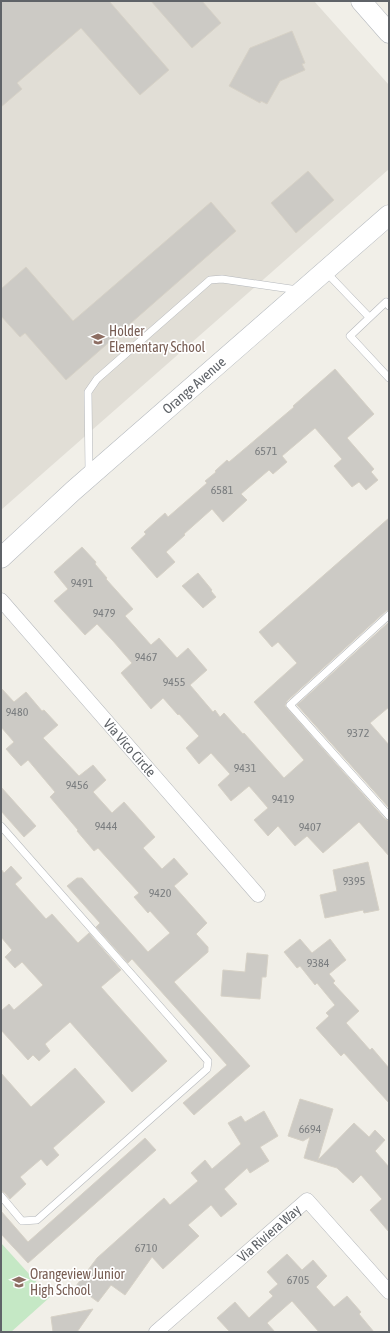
<svg xmlns="http://www.w3.org/2000/svg" width="390" height="1333" font-family="'Asap Condensed',sans-serif">
	<rect width="100%" height="100%" fill="#f1efe8"/>
	<!-- education -->
	<path fill="#e1ded6" d="M 1,1 L 314,1 L 389,85 L 389,169 L 1,510 Z"/>
	<!-- park -->
	<path fill="#c5e8c5" d="M 1,1243 L 50,1297 L 11,1332 L 1,1332 Z"/>
	<!-- building -->
	<path fill="#cccac5" stroke="#d6d1c6" d="M 1,1 L 109,1 L 169,70 L 140,95 L 81,28 L 17,83 L 22,89 L 1,107 Z
		M 151,1 L 202,1 L 221,23 L 192,48 Z
		M 292,31 L 305,63 L 302,64 L 305,70 L 280,81 L 267,104 L 261,101 L 260,103 L 229,86 L 250,48 Z
		M 308,171 L 334,200 L 296,233 L 271,203 Z
		M 211,202 L 236,231 L 66,380 L 25,333 L 20,337 L 1,316 L 1,289 L 26,267 L 73,321 Z
		M 335,369 L 374,414 L 347,438 L 374,469 L 371,472 L 378,480 L 366,490 L 359,482 L 352,487 L 334,466 L 342,459 L 315,428 L 282,456 L 287,462 L 273,474 L 269,470 L 241,494 L 247,500 L 223,522 L 212,509 L 184,534 L 185,535 L 166,552 L 175,562 L 157,578 L 131,548 L 146,534 L 144,532 L 165,513 L 168,517 L 207,483 L 205,481 L 216,472 L 215,471 L 227,460 L 229,462 L 294,407 L 293,406 Z
		M 389,518 L 389,610 L 386,611 L 287,701 L 285,706 L 385,819 L 389,821 L 389,856 L 359,822 L 323,853 L 307,836 L 295,846 L 278,826 L 268,836 L 254,820 L 268,808 L 249,786 L 231,801 L 218,785 L 230,774 L 211,753 L 199,764 L 186,748 L 199,736 L 179,714 L 178,715 L 163,698 L 151,709 L 121,673 L 132,663 L 113,641 L 97,624 L 85,635 L 54,601 L 68,589 L 54,572 L 82,547 L 96,562 L 95,564 L 107,578 L 106,579 L 133,609 L 125,616 L 151,645 L 159,638 L 177,658 L 188,648 L 207,670 L 190,685 L 213,712 L 215,710 L 220,717 L 224,713 L 243,734 L 244,733 L 284,778 L 304,760 L 254,702 L 297,663 L 278,642 L 272,647 L 259,632 Z
		M 198,573 L 212,590 L 211,591 L 216,597 L 203,608 L 182,586 Z
		M 389,622 L 389,707 L 370,723 L 389,745 L 389,808 L 297,705 Z
		M 1,688 L 14,702 L 26,692 L 42,711 L 44,710 L 58,725 L 43,738 L 79,776 L 93,765 L 106,780 L 93,792 L 112,813 L 124,802 L 141,821 L 155,837 L 143,848 L 162,869 L 174,858 L 188,874 L 174,886 L 207,923 L 196,934 L 208,947 L 208,952 L 174,982 L 250,1066 L 194,1115 L 183,1103 L 227,1065 L 132,959 L 128,963 L 96,927 L 100,923 L 67,886 L 77,878 L 82,878 L 148,952 L 170,933 L 150,911 L 148,913 L 134,897 L 139,893 L 98,848 L 94,851 L 77,831 L 78,830 L 50,797 L 55,792 L 28,760 L 21,766 L 6,749 L 14,742 L 1,727 Z
		M 1,787 L 36,826 L 24,837 L 1,811 Z
		M 368,862 L 379,910 L 364,913 L 363,910 L 325,918 L 320,895 L 337,891 L 333,870 Z
		M 11,866 L 22,878 L 15,884 L 46,919 L 52,914 L 78,943 L 89,933 L 121,970 L 101,987 L 167,1061 L 132,1092 L 70,1022 L 45,1044 L 50,1051 L 39,1061 L 33,1055 L 28,1060 L 1,1030 L 1,1011 L 9,1004 L 14,1010 L 43,985 L 22,962 L 15,968 L 5,957 L 12,950 L 1,937 L 1,869 L 4,873 Z
		M 300,939 L 312,953 L 330,939 L 346,960 L 329,974 L 335,981 L 333,983 L 359,1011 L 346,1023 L 370,1050 L 372,1048 L 389,1068 L 389,1103 L 344,1053 L 341,1056 L 316,1028 L 329,1016 L 326,1013 L 335,1005 L 317,983 L 315,985 L 300,966 L 297,968 L 284,952 Z
		M 247,953 L 268,955 L 266,977 L 262,977 L 260,999 L 221,996 L 223,970 L 245,972 Z
		M 75,1068 L 105,1102 L 53,1148 L 59,1155 L 47,1166 L 41,1159 L 20,1177 L 26,1184 L 10,1199 L 5,1193 L 1,1191 L 1,1073 L 31,1107 Z
		M 300,1099 L 333,1109 L 318,1160 L 354,1123 L 369,1137 L 375,1130 L 385,1140 L 375,1151 L 389,1167 L 389,1232 L 370,1210 L 382,1199 L 361,1175 L 353,1183 L 337,1168 L 304,1158 L 310,1137 L 303,1141 L 288,1136 Z
		M 264,1111 L 278,1136 L 260,1147 L 269,1161 L 250,1173 L 247,1168 L 224,1189 L 237,1204 L 221,1217 L 211,1205 L 188,1225 L 199,1236 L 163,1269 L 152,1257 L 125,1295 L 111,1285 L 98,1302 L 76,1286 L 97,1258 L 164,1198 L 170,1205 L 198,1181 L 191,1173 L 205,1160 L 212,1169 L 241,1144 L 228,1123 L 241,1116 L 245,1122 Z
		M 145,1138 L 156,1150 L 28,1263 L 1,1234 L 1,1211 L 28,1242 Z
		M 287,1254 L 302,1270 L 313,1260 L 327,1276 L 316,1287 L 334,1307 L 347,1296 L 361,1312 L 359,1314 L 374,1332 L 319,1332 L 292,1301 L 267,1323 L 275,1332 L 230,1332 L 217,1318 L 235,1302 L 249,1318 L 273,1296 L 269,1292 L 278,1284 L 267,1272 Z
		M 93,1309 L 77,1332 L 53,1332 L 51,1317 Z"/>
	<g fill="none" stroke-linecap="round" stroke-linejoin="round">
		<!-- lane casing -->
		<g stroke="#b5b8bc" stroke-width="8">
			<path id="lane" d="M 325,271 L 369,317
				M 389,306 L 386,302 L 350,336 L 389,378
				M 89,472 L 88,392 L 97,379 L 210,280 L 222,279 L 298,290
				M 389,615 L 290,705 L 389,816
				M 1,826 L 208,1061 L 207,1069 L 37,1220 L 22,1221 L 1,1196"/>
		</g>
		<!-- street casing -->
		<g stroke="#b5b8bc" stroke-width="15">
			<g id="street">
				<path id="s1" d="M 1,600 L 258,895"/>
				<path id="s2" d="M 156,1332 L 307,1200 L 389,1292"/>
			</g>
		</g>
		<!-- secondary casing -->
		<g stroke="#b6babf" stroke-width="21">
			<g id="secondary">
				<path d="M 361,1 L 389,33"/>
				<path id="s3" d="M 1,558 L 73,491 L 389,215"/>
			</g>
		</g>
		<!-- lane -->
		<use href="#lane" stroke="#fff" stroke-width="7"/>
		<!-- street -->
		<use href="#street" stroke="#fff" stroke-width="14"/>
		<!-- secondary -->
		<use href="#secondary" stroke="#fff" stroke-width="20"/>
	</g>
	<!-- icons -->
	<defs>
		<g id="school-bare" transform="scale(1.08)"><path d="M0-5L7-2L0 1L-7-2ZM-4 1L0 2.5L4 1V4Q0 6-4 4Z" fill="#8d6e63" stroke="#fff" stroke-width="2.5" paint-order="stroke"/></g>
	</defs>
	<g fill-rule="evenodd">
		<use href="#school-bare" x="98" y="339"/>
		<use href="#school-bare" x="19" y="1282"/>
	</g>
	<g text-anchor="middle" dominant-baseline="central" stroke-width="3.5" stroke-linejoin="round" paint-order="stroke">
		<!-- number labels -->
		<g font-size="12" fill="#7a7d7f">
			<text x="266" y="451">6571</text>
			<text x="222" y="490">6581</text>
			<text x="82" y="583">9491</text>
			<text x="104" y="613">9479</text>
			<text x="146" y="657">9467</text>
			<text x="174" y="682">9455</text>
			<text x="17" y="712">9480</text>
			<text x="358" y="733">9372</text>
			<text x="245" y="768">9431</text>
			<text x="77" y="785">9456</text>
			<text x="283" y="799">9419</text>
			<text x="106" y="826">9444</text>
			<text x="310" y="827">9407</text>
			<text x="354" y="881">9395</text>
			<text x="160" y="893">9420</text>
			<text x="318" y="963">9384</text>
			<text x="310" y="1129">6694</text>
			<text x="146" y="1248">6710</text>
			<text x="298" y="1280">6705</text>
		</g>
		<!-- education labels -->
		<g font-size="14" fill="#785e54" stroke="#fff" text-anchor="start">
			<text x="109" y="331">Holder<tspan x="109" dy="16">Elementary School</tspan></text>
			<text x="30" y="1274">Orangeview Junior<tspan x="30" dy="16">High School</tspan></text>
		</g>
		<!-- street labels -->
		<g font-size="14" fill="#5f6368" stroke="#fff">
			<text stroke="none"><textPath href="#s3" startOffset="259">Orange Avenue</textPath></text>
			<text stroke="none"><textPath href="#s1" startOffset="196">Via Vico Circle</textPath></text>
			<text stroke="none"><textPath href="#s2" startOffset="150">Via Riviera Way</textPath></text>
		</g>
	</g>
	<!-- border -->
	<rect width="390" height="1333" fill="none" stroke="#5f6368" stroke-width="4"/>
</svg>
